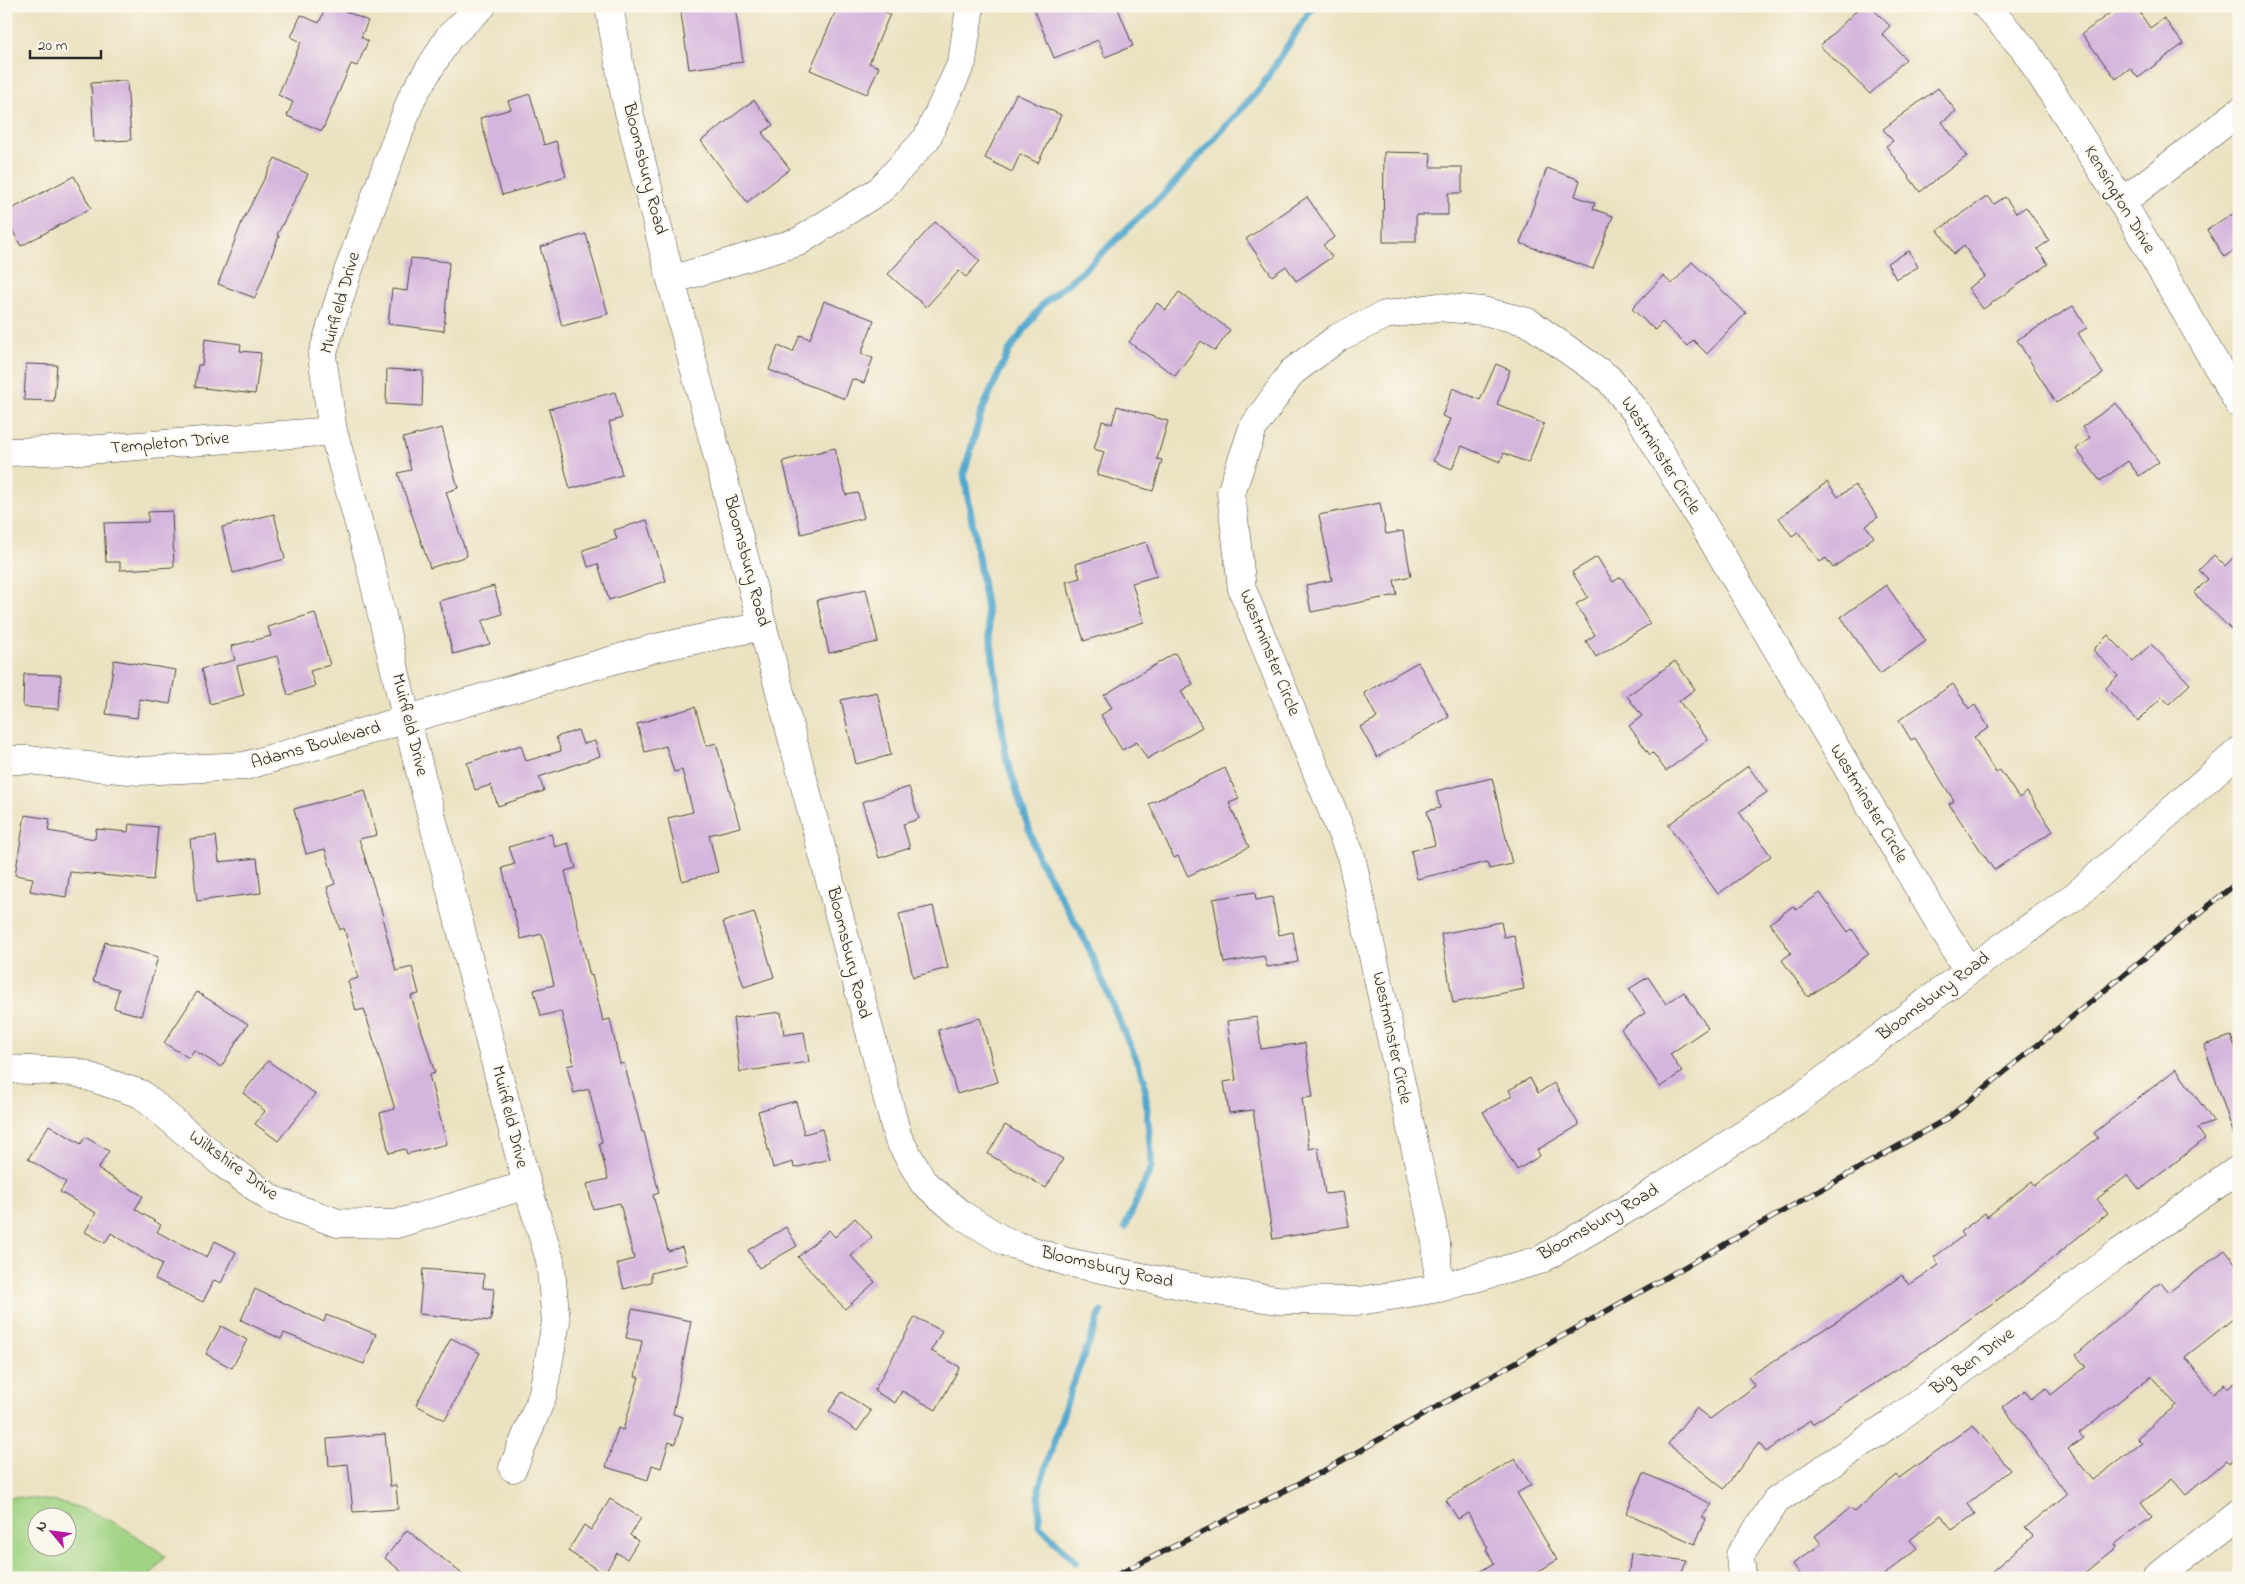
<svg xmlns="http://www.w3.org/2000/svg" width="2245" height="1584" font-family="'Indie Flower',sans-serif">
	<rect width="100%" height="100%" fill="#fbf7ec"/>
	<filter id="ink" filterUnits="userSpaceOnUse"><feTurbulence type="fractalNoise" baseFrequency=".02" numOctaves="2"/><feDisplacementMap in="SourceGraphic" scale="10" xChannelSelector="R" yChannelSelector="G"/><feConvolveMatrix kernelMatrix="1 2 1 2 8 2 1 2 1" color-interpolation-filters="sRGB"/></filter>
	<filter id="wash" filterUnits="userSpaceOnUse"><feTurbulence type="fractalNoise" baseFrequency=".0096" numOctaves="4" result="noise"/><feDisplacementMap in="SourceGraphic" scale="20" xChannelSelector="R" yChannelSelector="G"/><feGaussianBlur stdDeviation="1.12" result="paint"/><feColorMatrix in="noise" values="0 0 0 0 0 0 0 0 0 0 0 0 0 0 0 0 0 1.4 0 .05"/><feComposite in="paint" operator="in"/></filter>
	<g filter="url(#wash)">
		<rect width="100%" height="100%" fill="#ebe2c1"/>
		<!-- green -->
		<path fill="#a0d383" stroke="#667f57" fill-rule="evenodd" d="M 6,1497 C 75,1498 111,1516 165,1556 L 149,1578 L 6,1578 ZM 38,1516 L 68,1516 L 68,1546 L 38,1546 Z"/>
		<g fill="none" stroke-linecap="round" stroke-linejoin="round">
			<!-- stream -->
			<path stroke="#51a7cd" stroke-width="7" d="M 1125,1227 L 1152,1166 L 1144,1078 L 1086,942 L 1038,857 L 1006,757 L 986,604 L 964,474 L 981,413 L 1009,351 L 1043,304 L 1085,269 L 1169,189 L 1262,86 L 1313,6
				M 1076,1563 L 1039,1525 L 1039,1488 L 1072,1386 L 1101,1312"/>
		</g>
		<g id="blocks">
			<!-- building -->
			<path fill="#d4b5dd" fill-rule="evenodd" d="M 326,6 L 334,6 L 368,21 L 361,37 L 368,41 L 357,66 L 351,64 L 322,131 L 287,116 L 293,102 L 278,95 L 301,42 L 291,37 L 301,15 L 319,23 Z
				M 680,6 L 735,6 L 743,62 L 689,69 Z
				M 838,6 L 871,6 L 890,14 L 869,63 L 879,67 L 867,94 L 810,70 Z
				M 1033,6 L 1117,6 L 1133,46 L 1105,57 L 1098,40 L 1054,58 Z
				M 1861,6 L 1870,6 L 1890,26 L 1882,34 L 1906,59 L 1870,94 L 1820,46 Z
				M 2119,6 L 2135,6 L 2150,28 L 2164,18 L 2183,44 L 2138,78 L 2130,68 L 2116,79 L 2082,34 Z
				M 127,81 L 131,140 L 94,142 L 91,83 Z
				M 1938,88 L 1956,111 L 1942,122 L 1967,156 L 1920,192 L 1886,146 L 1893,141 L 1883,129 Z
				M 530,94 L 544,145 L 556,141 L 566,176 L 502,195 L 480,118 L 511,109 L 508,101 Z
				M 1016,94 L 1061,115 L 1038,163 L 1020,154 L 1012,172 L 985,158 Z
				M 754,100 L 773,125 L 762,133 L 790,169 L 747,202 L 701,141 Z
				M 1384,152 L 1431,153 L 1430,167 L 1462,167 L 1462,193 L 1448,193 L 1448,215 L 1416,215 L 1416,242 L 1383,242 Z
				M 275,158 L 308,174 L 277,235 L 279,236 L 255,298 L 218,284 L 242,222 Z
				M 1547,168 L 1580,180 L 1575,196 L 1595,203 L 1593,209 L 1613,216 L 1593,269 L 1520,243 Z
				M 74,176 L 91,208 L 21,246 L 6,219 L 6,212 Z
				M 1988,196 L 1994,204 L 2005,197 L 2016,213 L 2026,207 L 2049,241 L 2037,249 L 2048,264 L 1983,309 L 1968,288 L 1985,277 L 1964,246 L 1954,254 L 1938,230 Z
				M 1307,197 L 1335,237 L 1323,245 L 1332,257 L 1296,281 L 1286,266 L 1272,276 L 1246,239 Z
				M 2239,210 L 2239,247 L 2224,257 L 2207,230 Z
				M 935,222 L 980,261 L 966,277 L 959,271 L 926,307 L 888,274 Z
				M 586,234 L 608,314 L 562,326 L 540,247 Z
				M 1909,251 L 1918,267 L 1896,279 L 1887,263 Z
				M 411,258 L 449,262 L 444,331 L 388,324 L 392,289 L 407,291 Z
				M 1692,262 L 1746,313 L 1707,354 L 1693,340 L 1687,346 L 1662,322 L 1655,330 L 1632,309 L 1663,276 L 1672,284 Z
				M 1179,292 L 1230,330 L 1215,351 L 1201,341 L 1175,376 L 1129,342 L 1157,303 L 1166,310 Z
				M 824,301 L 874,320 L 861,354 L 873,358 L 864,383 L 852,379 L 845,399 L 769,370 L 778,346 L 793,352 L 800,335 L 810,339 Z
				M 2073,306 L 2087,328 L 2078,333 L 2103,374 L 2056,403 L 2017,340 Z
				M 205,339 L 241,344 L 240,351 L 261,353 L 255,394 L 195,387 L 198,365 L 202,365 Z
				M 26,364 L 57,365 L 54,401 L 24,400 Z
				M 1496,364 L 1510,370 L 1497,404 L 1544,424 L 1528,463 L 1504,453 L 1500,462 L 1462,446 L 1452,469 L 1433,461 L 1450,419 L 1442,416 L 1453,388 L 1480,400 Z
				M 387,369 L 423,371 L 422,406 L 386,404 Z
				M 615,392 L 622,418 L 609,422 L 622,475 L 570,489 L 549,409 Z
				M 2116,403 L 2159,462 L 2139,476 L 2128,461 L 2100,481 L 2076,449 L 2090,438 L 2082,427 Z
				M 1117,406 L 1168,421 L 1157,459 L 1162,460 L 1153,491 L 1097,475 L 1104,452 L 1094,449 L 1102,421 L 1112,424 Z
				M 442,428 L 458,488 L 446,492 L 467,556 L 430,568 L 398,473 L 411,470 L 403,438 Z
				M 835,448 L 846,495 L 858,493 L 864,518 L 801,534 L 783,461 Z
				M 1827,482 L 1838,497 L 1855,485 L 1878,517 L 1866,526 L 1874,537 L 1833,568 L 1826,558 L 1820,562 L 1798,532 L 1792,536 L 1779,518 Z
				M 1380,503 L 1386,534 L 1403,531 L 1411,576 L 1394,580 L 1397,595 L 1311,612 L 1306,585 L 1332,580 L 1319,515 Z
				M 172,511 L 174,567 L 120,570 L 120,562 L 106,562 L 104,523 L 148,522 L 148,512 Z
				M 274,514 L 285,559 L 233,573 L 222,527 Z
				M 647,520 L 666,581 L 609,600 L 598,564 L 588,567 L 583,550 L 617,539 L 614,530 Z
				M 1146,542 L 1157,576 L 1132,583 L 1144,622 L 1084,641 L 1066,582 L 1080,578 L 1076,564 Z
				M 2239,552 L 2239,637 L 2194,593 L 2208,579 L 2199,570 L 2214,555 L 2225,566 Z
				M 1597,557 L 1613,582 L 1621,577 L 1650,624 L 1596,657 L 1586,641 L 1595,635 L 1576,604 L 1588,597 L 1572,572 Z
				M 1886,585 L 1926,641 L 1880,674 L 1841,617 Z
				M 494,586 L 502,614 L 482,621 L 490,644 L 453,654 L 439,601 Z
				M 866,589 L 878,642 L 829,653 L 817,600 Z
				M 315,613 L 330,665 L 310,671 L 315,686 L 288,695 L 277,656 L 237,666 L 244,695 L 210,704 L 201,669 L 235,660 L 231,646 L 271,636 L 268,627 Z
				M 2108,635 L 2133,661 L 2151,644 L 2190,684 L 2169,704 L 2162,697 L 2138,721 L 2106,688 L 2118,676 L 2093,650 Z
				M 1175,653 L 1193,684 L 1181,691 L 1202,727 L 1147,759 L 1137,742 L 1122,750 L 1101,715 L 1112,708 L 1104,695 Z
				M 114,660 L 176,670 L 170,704 L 139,699 L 137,718 L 106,714 Z
				M 1675,661 L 1695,689 L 1679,701 L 1708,740 L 1666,771 L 1653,753 L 1650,755 L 1629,726 L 1642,716 L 1627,696 Z
				M 1418,662 L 1449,717 L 1377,757 L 1360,727 L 1377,718 L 1364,693 Z
				M 24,674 L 61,675 L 59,709 L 23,707 Z
				M 1953,684 L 1969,709 L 1975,705 L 1989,728 L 1974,737 L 1996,773 L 2000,770 L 2019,798 L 2027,792 L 2053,831 L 1994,870 L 1949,804 L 1954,801 L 1915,738 L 1911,740 L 1899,720 Z
				M 877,692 L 891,755 L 856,764 L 841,700 Z
				M 695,707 L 706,746 L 716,743 L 740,827 L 709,835 L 718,872 L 682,881 L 668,818 L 693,812 L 682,770 L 674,772 L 666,746 L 645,752 L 637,724 Z
				M 578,730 L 583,744 L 595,741 L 600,756 L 539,777 L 544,791 L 498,806 L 491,785 L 475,790 L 467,763 L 521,745 L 526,761 L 561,751 L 556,737 Z
				M 1748,766 L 1767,792 L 1739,812 L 1771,856 L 1718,894 L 1668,825 Z
				M 1225,768 L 1239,799 L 1229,803 L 1249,847 L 1188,876 L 1178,856 L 1174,858 L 1149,804 Z
				M 1492,778 L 1512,864 L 1489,869 L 1487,862 L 1417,879 L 1411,851 L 1435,845 L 1427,811 L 1440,808 L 1436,791 Z
				M 909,787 L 919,819 L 903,824 L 910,848 L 879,858 L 862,802 Z
				M 365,790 L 377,835 L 359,839 L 383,916 L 382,917 L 396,971 L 412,967 L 419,994 L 411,996 L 435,1073 L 429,1075 L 447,1144 L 407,1154 L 405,1149 L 389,1153 L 380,1113 L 395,1109 L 364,1009 L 356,1011 L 348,981 L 358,978 L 344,928 L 340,930 L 327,887 L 335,884 L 325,849 L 306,854 L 294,809 Z
				M 25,815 L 50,819 L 48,831 L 95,839 L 96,829 L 128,832 L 129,824 L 158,827 L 153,880 L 70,872 L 66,897 L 30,891 L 33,878 L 15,875 Z
				M 551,834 L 555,847 L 568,843 L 576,868 L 565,871 L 590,976 L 592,975 L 603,1021 L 610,1019 L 620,1064 L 624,1063 L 642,1132 L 644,1132 L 659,1193 L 653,1195 L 668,1251 L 682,1247 L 687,1264 L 651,1273 L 651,1282 L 624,1289 L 617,1264 L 634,1259 L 620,1203 L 593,1209 L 587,1184 L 608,1179 L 599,1143 L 602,1142 L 589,1089 L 574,1093 L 567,1066 L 574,1064 L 561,1011 L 541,1016 L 534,990 L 554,985 L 542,934 L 521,939 L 502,868 L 515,864 L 509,847 Z
				M 216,836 L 219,862 L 257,858 L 261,893 L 197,901 L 190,839 Z
				M 1255,892 L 1256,900 L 1272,897 L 1279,935 L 1293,932 L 1298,962 L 1267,967 L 1264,956 L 1224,963 L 1213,899 Z
				M 1820,893 L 1848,932 L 1852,929 L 1869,954 L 1808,997 L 1782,960 L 1791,953 L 1770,923 L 1793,906 L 1796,910 Z
				M 933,906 L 948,968 L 913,977 L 899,914 Z
				M 754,912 L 774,977 L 744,987 L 723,922 Z
				M 1501,922 L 1504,937 L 1514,935 L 1524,989 L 1453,1003 L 1441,934 Z
				M 105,942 L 158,957 L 141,1016 L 114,1008 L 119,989 L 93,981 Z
				M 1648,977 L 1666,1004 L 1684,992 L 1708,1028 L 1670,1054 L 1682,1072 L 1660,1087 L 1621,1029 L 1645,1013 L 1629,989 Z
				M 197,992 L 248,1024 L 221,1067 L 194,1050 L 189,1058 L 164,1043 Z
				M 781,1012 L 784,1035 L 804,1032 L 809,1062 L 740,1072 L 733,1018 Z
				M 1257,1017 L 1261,1049 L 1305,1043 L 1313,1097 L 1302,1098 L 1309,1149 L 1318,1147 L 1325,1194 L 1343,1192 L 1349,1226 L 1273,1239 L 1253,1110 L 1229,1113 L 1224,1082 L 1236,1080 L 1227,1021 Z
				M 980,1018 L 998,1082 L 957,1094 L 938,1030 Z
				M 2231,1036 L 2239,1058 L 2239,1137 L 2235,1138 L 2204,1045 Z
				M 268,1061 L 315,1094 L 278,1141 L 255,1124 L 265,1111 L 243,1093 Z
				M 2176,1069 L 2214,1122 L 2197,1128 L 2205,1139 L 2140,1190 L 2128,1175 L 2097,1199 L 2108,1213 L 2024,1281 L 1907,1363 L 1812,1424 L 1810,1420 L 1766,1452 L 1759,1443 L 1724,1489 L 1668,1444 L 1696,1408 L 1710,1419 L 1755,1386 L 1748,1377 L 1853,1311 L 1902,1275 L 1909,1285 L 1939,1265 L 1934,1257 L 1963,1236 L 1960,1232 L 1985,1213 L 1987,1217 L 2032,1181 L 2035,1186 L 2098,1138 L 2094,1133 Z
				M 1530,1078 L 1538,1093 L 1554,1083 L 1579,1125 L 1537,1150 L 1540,1156 L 1517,1170 L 1483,1112 L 1512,1096 L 1509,1090 Z
				M 796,1101 L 804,1134 L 822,1129 L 830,1159 L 794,1168 L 793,1162 L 773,1168 L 758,1111 Z
				M 49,1125 L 81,1144 L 85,1137 L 109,1151 L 98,1169 L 143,1196 L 135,1209 L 161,1225 L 157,1232 L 207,1257 L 215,1241 L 236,1252 L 221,1283 L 214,1280 L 203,1302 L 155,1279 L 162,1264 L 111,1233 L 105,1243 L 85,1232 L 96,1213 L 60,1192 L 66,1182 L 28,1159 Z
				M 1005,1125 L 1063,1159 L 1046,1188 L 988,1154 Z
				M 855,1218 L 872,1237 L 851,1256 L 875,1282 L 845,1309 L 798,1257 L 829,1230 L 835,1237 Z
				M 786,1227 L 797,1246 L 759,1268 L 748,1250 Z
				M 2225,1250 L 2239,1268 L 2239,1314 L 2185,1357 L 2213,1393 L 2224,1384 L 2227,1389 L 2239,1380 L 2239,1455 L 2228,1463 L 2226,1461 L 2186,1495 L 2172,1479 L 2141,1503 L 2152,1517 L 2115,1544 L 2117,1547 L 2079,1578 L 1984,1578 L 2033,1536 L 2025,1528 L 2067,1494 L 2003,1407 L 2025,1390 L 2031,1399 L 2046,1388 L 2051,1395 L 2086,1367 L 2076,1355 L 2139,1300 L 2161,1282 L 2169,1292 ZM 2151,1376 L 2176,1405 L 2137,1438 L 2142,1443 L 2093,1480 L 2068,1449 L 2083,1438 L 2079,1433 Z
				M 423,1269 L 484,1274 L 483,1288 L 494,1289 L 491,1321 L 419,1314 Z
				M 255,1289 L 324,1322 L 326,1315 L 376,1334 L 364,1364 L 284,1333 L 281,1339 L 241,1320 Z
				M 632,1309 L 691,1321 L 673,1414 L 683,1417 L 675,1444 L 669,1442 L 661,1468 L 652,1465 L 648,1480 L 606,1467 L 618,1428 L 623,1430 L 639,1377 L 635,1377 L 642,1341 L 626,1338 Z
				M 915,1317 L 942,1331 L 931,1351 L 960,1367 L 936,1410 L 902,1391 L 895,1403 L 874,1391 Z
				M 221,1326 L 247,1340 L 232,1368 L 206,1354 Z
				M 451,1338 L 480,1353 L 445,1420 L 416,1405 Z
				M 842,1392 L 871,1411 L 857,1431 L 829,1411 Z
				M 1973,1425 L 2010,1470 L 1968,1504 L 1975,1514 L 1952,1530 L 1941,1515 L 1910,1540 L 1917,1548 L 1880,1578 L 1803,1578 L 1793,1564 L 1821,1544 L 1815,1536 L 1850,1508 L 1854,1512 L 1897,1475 L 1899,1478 Z
				M 385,1434 L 390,1486 L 396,1485 L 398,1509 L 353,1512 L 348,1464 L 329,1466 L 327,1439 Z
				M 1515,1459 L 1531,1485 L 1517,1493 L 1557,1560 L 1528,1578 L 1469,1578 L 1494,1563 L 1486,1549 L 1488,1548 L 1468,1513 L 1458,1519 L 1446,1500 Z
				M 1644,1473 L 1712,1504 L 1702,1517 L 1706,1519 L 1695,1544 L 1626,1513 Z
				M 610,1499 L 641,1518 L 630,1535 L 638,1541 L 627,1559 L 617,1553 L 604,1574 L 568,1551 L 584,1525 L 591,1530 Z
				M 407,1530 L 467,1578 L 409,1578 L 385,1558 Z
				M 1631,1553 L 1687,1561 L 1679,1578 L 1628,1578 Z"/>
		</g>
	</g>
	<g filter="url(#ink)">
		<use href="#blocks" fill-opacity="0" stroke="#484642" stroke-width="1"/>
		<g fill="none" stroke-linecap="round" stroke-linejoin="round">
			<!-- minor casing -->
			<g stroke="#484642" stroke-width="29">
				<path id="minor" d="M 482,6 L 449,37 L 412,97 L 347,274 L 322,356 L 333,431 L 369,560 L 407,721 L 527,1185 L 550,1260 L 556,1322 L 542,1397 L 513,1468
					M 609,6 L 625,96 L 671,280 L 898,1138 L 923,1182 L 959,1213 L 1006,1242 L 1067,1262 L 1201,1289 L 1278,1300 L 1360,1301 L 1439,1288 L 1540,1260 L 1635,1204 L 1796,1101 L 1968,971 L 2076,895 L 2239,751
					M 1986,6 L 2025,50 L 2122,202 L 2239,404
					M 2122,202 L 2239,112
					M 671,280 L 798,242 L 880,190 L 927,138 L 962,62 L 970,6
					M 6,452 L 86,450 L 333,431
					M 6,760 L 28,760 L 139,771 L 245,766 L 655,648 L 763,626
					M 6,1069 L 75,1072 L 141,1094 L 221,1162 L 273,1200 L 338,1223 L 396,1224 L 527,1185
					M 1439,1288 L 1436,1242 L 1351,856 L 1242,589 L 1231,493 L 1253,428 L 1292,372 L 1339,337 L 1385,315 L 1438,307 L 1483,311 L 1528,322 L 1608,378 L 1639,416 L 1968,971
					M 1742,1578 L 1740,1555 L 1776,1501 L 1893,1422 L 2116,1255 L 2239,1169
					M 2156,1578 L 2239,1513"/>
			</g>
			<!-- minor -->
			<use href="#minor" stroke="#fff" stroke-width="28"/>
			<!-- rail casing -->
			<g stroke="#2b2b2b" stroke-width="5.5">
				<path id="rail" d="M 1111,1578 L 1320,1473 L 1948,1118 L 2239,881"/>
			</g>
			<!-- rail -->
			<use href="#rail" stroke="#fbf7ec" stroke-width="4" stroke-dasharray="11" stroke-linecap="butt"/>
		</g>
	</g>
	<g text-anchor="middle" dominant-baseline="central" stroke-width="4" stroke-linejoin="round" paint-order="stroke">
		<!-- street labels -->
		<g font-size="18" fill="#2b2b2b" stroke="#fbf7ec">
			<text transform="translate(644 169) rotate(76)">Bloomsbury Road</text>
			<text transform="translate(2119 200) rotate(59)">Kensington Drive</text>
			<text transform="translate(341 303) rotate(-74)">Muirfield Drive</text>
			<text transform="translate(170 444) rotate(-5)">Templeton Drive</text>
			<text transform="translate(1660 456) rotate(58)">Westminster Circle</text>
			<text transform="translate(746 561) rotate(75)">Bloomsbury Road</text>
			<text transform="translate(1269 653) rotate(68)">Westminster Circle</text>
			<text transform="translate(409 725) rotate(76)">Muirfield Drive</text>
			<text transform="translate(316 746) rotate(-16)">Adams Boulevard</text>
			<text transform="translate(1868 804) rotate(59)">Westminster Circle</text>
			<text transform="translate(848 953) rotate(76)">Bloomsbury Road</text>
			<text transform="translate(1934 997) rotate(-37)">Bloomsbury Road</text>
			<text transform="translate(1391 1038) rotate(78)">Westminster Circle</text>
			<text transform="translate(509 1117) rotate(76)">Muirfield Drive</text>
			<text transform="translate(233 1166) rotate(36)">Wilkshire Drive</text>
			<text transform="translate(1599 1223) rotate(-30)">Bloomsbury Road</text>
			<text transform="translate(1107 1268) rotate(13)">Bloomsbury Road</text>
			<text transform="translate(1973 1362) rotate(-37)">Big Ben Drive</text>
		</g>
	</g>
	<!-- margin -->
	<rect width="2245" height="1584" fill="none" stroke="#fbf7ec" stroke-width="25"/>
	<!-- north arrow -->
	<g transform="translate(52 1532) rotate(299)"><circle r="24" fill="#fbf7ec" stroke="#a8a59f"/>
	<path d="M0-4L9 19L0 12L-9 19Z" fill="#b5179e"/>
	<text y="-8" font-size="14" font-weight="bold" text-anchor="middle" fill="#2b2b2b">N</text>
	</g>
	<!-- scale -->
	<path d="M30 50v8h71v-8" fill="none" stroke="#2b2b2b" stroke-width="2.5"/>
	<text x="38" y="50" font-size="15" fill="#2b2b2b" stroke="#fbf7ec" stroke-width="4" paint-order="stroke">20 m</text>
</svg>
